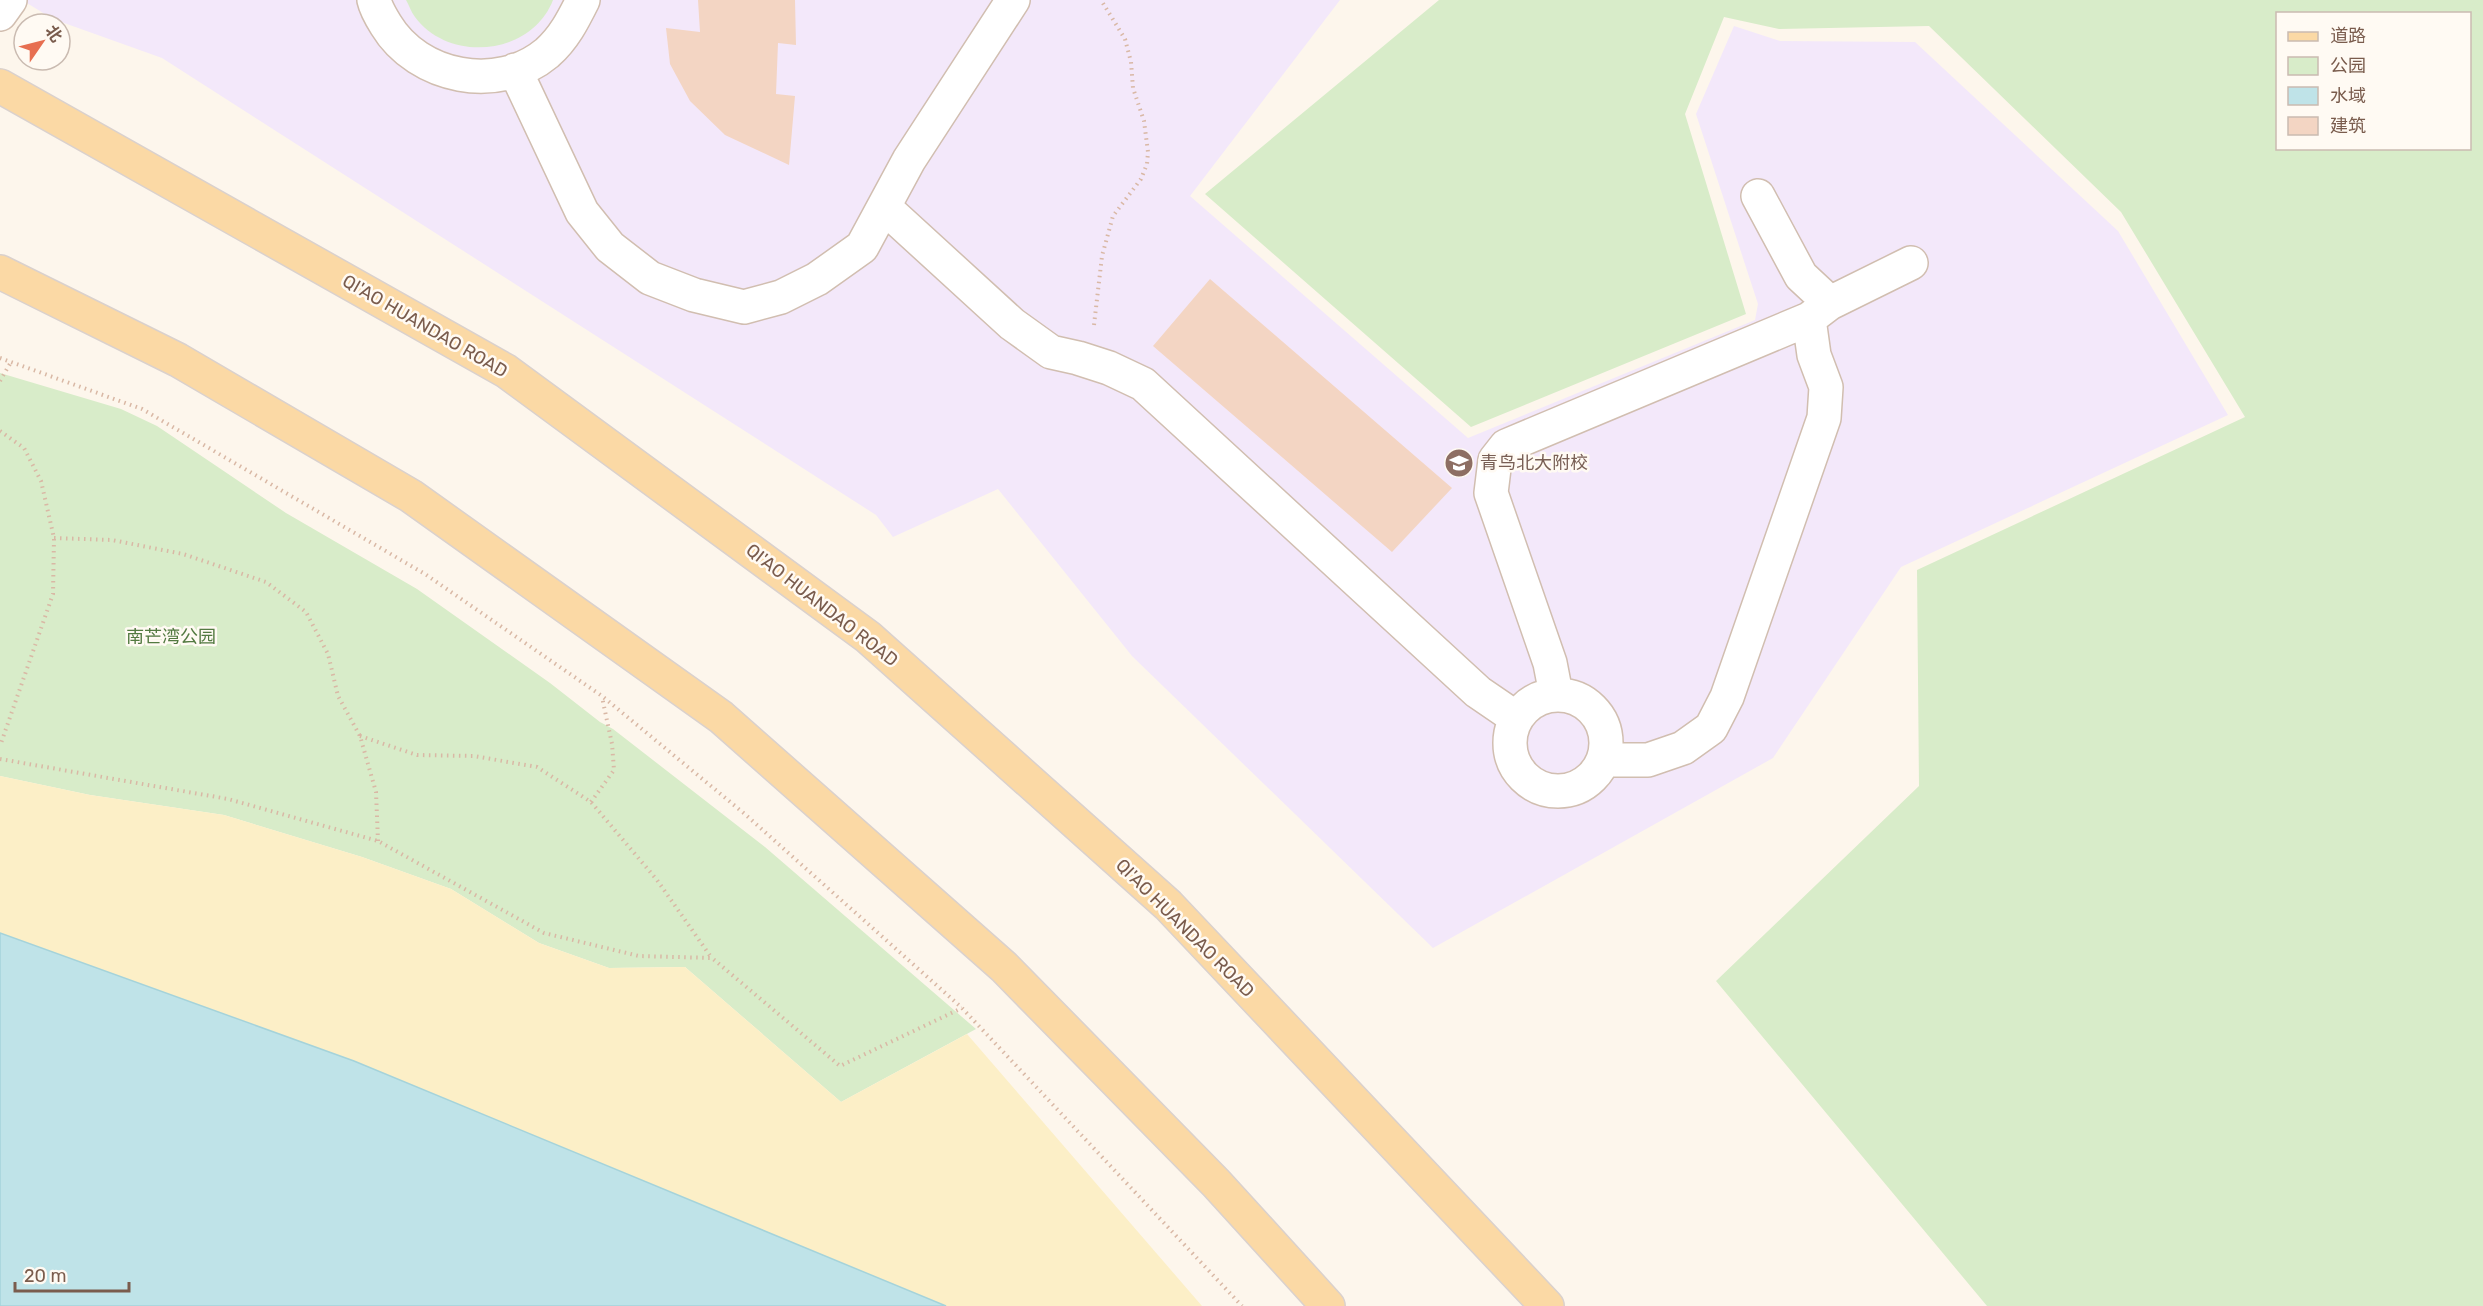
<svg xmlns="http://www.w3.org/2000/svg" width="2483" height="1306" font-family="Rubik,'Noto Sans SC',sans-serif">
	<rect width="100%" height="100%" fill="#fdf6ec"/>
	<!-- education -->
	<path fill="#f3e8fa" d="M 22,0 L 1340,0 L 1190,196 L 1468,438 L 1755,320 L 1758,304 L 1696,114 L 1734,26 L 1780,41 L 1915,42 L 2118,231 L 2228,415 L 1901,567 L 1773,758 L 1433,948 L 1132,656 L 998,489 L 893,537 L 876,515 L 162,58 L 53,19 Z"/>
	<!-- green -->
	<path fill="#d8ecc9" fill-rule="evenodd" d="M 406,0 L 553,0 C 532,55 450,64 415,17 C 411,12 409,5 406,0 Z
		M 1439,0 L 2483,0 L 2483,1306 L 1987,1306 L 1716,981 L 1919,786 L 1917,570 L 2245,417 L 2121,212 L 1929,26 L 1779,29 L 1724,17 L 1685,114 L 1746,314 L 1471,427 L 1205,194 ZM 2278,14 L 2470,14 L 2470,148 L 2278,148 Z
		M 0,373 L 121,409 L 157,426 L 286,513 L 417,589 L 550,683 L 600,722 L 613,729 L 765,847 L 976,1029 L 841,1102 L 685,967 L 609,968 L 539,943 L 451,889 L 362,857 L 224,815 L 90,795 L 0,776 Z"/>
	<!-- sand -->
	<path fill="#fcefc7" d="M 0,776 L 90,795 L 224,815 L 362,857 L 451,889 L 539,943 L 609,968 L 685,967 L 841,1102 L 967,1034 L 1202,1306 L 946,1306 L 354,1061 L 0,933 Z"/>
	<!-- water -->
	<path fill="#bfe3e8" stroke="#a5d3da" stroke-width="1.5" d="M 0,933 L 354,1061 L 946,1306 L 0,1306 Z"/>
	<!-- building -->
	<path fill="#f3d5c3" d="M 698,0 L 795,0 L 796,45 L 778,43 L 776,94 L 795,96 L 789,165 L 725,135 L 690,101 L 670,64 L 666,28 L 700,32 Z
		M 1210,279 L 1452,488 L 1392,552 L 1153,346 Z"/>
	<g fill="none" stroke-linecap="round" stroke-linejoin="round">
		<!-- minor casing -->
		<g stroke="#d1beb0" stroke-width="36">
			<path id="minor" d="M 374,0 C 376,9 381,17 386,25 C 418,78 498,94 547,53 C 564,38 573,20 583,0
				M 0,14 L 10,0
				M 515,70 L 582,212 L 610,247 L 650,278 L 694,295 L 744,307 L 781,297 L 817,279 L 862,247 L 909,160 L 1013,0
				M 1758,196 L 1801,276 L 1830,303
				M 884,207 L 1012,324 L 1051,352 L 1078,358 L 1109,368 L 1143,384 L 1478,692 L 1516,718
				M 1556,694 L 1550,663 L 1491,493 L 1495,460 L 1506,446 L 1809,319 L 1830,303 L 1911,263
				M1510 743a48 48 0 1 1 96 0a48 48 0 1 1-96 0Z
				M 1604,760 L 1648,760 L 1683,748 L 1711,728 L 1727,697 L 1824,418 L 1826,387 L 1814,355 L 1809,319"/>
		</g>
		<!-- major casing -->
		<g stroke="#dad1cd" stroke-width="36">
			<path id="major" d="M 0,86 L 506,371 L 868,637 L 1168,905 L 1547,1306
				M 0,272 L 178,360 L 411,496 L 721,717 L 1004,967 L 1216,1183 L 1328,1306"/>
		</g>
		<!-- path -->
		<path stroke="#d9b8a5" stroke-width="4" stroke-dasharray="1.5 4.5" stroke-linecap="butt" d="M 1094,325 L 1102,256 L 1113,216 L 1141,179 L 1147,164 L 1148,152 L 1144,121 L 1133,88 L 1131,62 L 1125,39 L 1101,0
			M 0,358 L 142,409 L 425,574 L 602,696 L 746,815 L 962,1008 L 1242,1306
			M 0,381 L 11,362
			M 0,431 L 24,448 L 41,481 L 54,538 L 53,594 L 0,746
			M 54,538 L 112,540 L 183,554 L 266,582 L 306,612 L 328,654 L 338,696 L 360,736 L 376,792 L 378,841
			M 360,736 L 417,755 L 474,756 L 537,767 L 591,802 L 657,880 L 711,957
			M 0,759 L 228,799 L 378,841 L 544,933 L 639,956 L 712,958 L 840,1066 L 962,1008
			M 591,802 L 614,770 L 612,744 L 602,697"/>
		<!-- minor -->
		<use href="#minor" stroke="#fff" stroke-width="33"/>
		<!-- major -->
		<use href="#major" stroke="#fbd9a5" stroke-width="33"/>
	</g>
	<!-- icons -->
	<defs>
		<g id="school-disc" transform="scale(1.5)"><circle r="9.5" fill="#8d6e63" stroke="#fffaf3"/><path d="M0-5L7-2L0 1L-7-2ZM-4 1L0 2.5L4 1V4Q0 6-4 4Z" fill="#fff"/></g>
	</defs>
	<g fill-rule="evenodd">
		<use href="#school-disc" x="1459" y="463"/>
	</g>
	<g text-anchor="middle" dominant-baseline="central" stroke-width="5" stroke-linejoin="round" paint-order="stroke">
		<!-- street labels -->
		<g font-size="18" fill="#7a5c4d" stroke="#fffaf3">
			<text transform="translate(425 326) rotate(30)">QI'AO HUANDAO ROAD</text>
			<text transform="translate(822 605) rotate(38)">QI'AO HUANDAO ROAD</text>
			<text transform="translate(1185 928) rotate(45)">QI'AO HUANDAO ROAD</text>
		</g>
		<!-- education labels -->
		<g font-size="18" fill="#785e54" stroke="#fffaf3" text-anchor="start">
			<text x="1480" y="463">青鸟北大附校</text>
		</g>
		<!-- park labels -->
		<g font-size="18" fill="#537a41" stroke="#fffaf3">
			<text x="171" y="637">南芒湾公园</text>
		</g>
	</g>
	<!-- legend -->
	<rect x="2276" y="12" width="195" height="138" fill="#fffaf3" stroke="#cabbb1" stroke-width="1.5"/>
	<rect x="2288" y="32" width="30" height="9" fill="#fbd9a5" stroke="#cabbb1" stroke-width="1.5"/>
	<text x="2330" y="42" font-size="18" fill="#7a5c4d">道路</text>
	<rect x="2288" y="57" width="30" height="18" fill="#d8ecc9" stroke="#cabbb1" stroke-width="1.5"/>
	<text x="2330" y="72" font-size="18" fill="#7a5c4d">公园</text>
	<rect x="2288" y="87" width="30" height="18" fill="#bfe3e8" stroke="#cabbb1" stroke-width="1.5"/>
	<text x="2330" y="102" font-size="18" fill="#7a5c4d">水域</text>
	<rect x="2288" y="117" width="30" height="18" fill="#f3d5c3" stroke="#cabbb1" stroke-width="1.5"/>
	<text x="2330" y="132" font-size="18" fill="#7a5c4d">建筑</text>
	<!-- north arrow -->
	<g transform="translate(42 42) rotate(55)"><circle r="28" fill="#fffaf3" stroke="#cabbb1" stroke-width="1.5"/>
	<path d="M0-4.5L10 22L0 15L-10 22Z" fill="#e76f51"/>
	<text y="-9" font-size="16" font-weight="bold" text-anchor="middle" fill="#7a5c4d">北</text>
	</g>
	<!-- scale -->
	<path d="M15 1282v9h114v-9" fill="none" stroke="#7a5c4d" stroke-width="3"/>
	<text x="24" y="1282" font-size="18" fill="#7a5c4d" stroke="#fffaf3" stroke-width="4.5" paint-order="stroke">20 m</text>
</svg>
